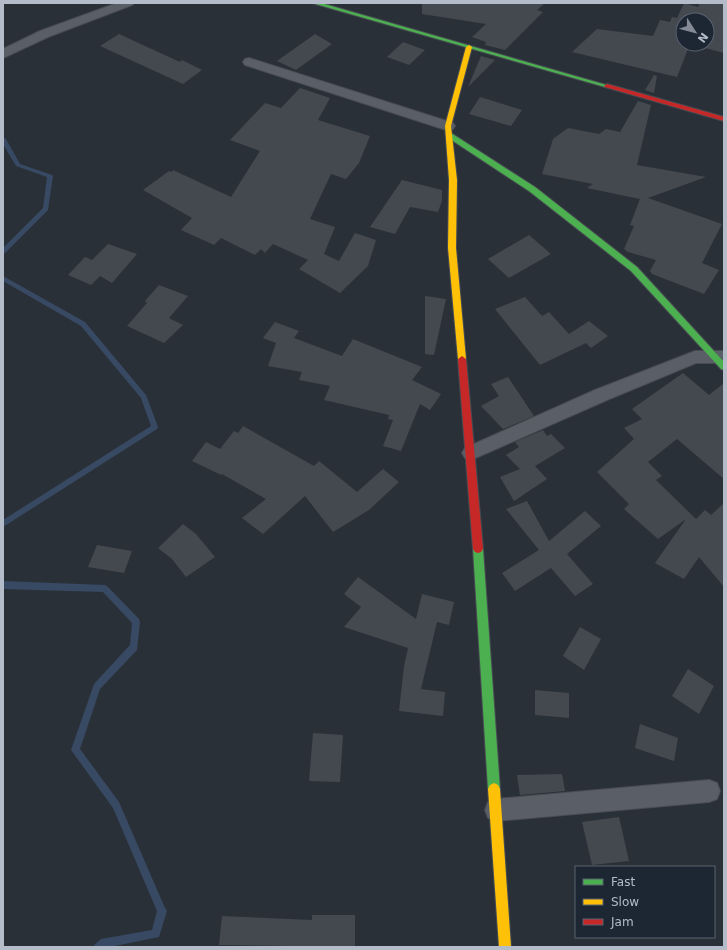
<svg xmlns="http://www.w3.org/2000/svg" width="727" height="950" font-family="'DejaVu Sans',sans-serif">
	<rect width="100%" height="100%" fill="#2a3038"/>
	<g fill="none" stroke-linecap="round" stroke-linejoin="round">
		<!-- stream -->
		<path fill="#384963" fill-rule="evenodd" d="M 3,137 L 6,139 L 20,164 L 52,175 L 53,176 L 48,210 L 5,253 L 3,254 L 3,248 L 43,208 L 47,177 L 16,166 L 3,144 Z
			M 3,276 L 85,322 L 146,395 L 158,427 L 157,429 L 3,527 L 3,520 L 151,426 L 141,398 L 81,326 L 3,281 Z
			M 3,581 L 105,585 L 108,587 L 139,619 L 140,622 L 137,650 L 100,689 L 80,749 L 119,802 L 165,908 L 167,911 L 159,937 L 110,947 L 93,947 L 95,944 L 101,939 L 152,930 L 157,911 L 113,808 L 71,750 L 94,684 L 130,645 L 132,623 L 103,592 L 3,589 Z"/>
	</g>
	<!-- building -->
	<path fill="#444950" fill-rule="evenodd" d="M 422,3 L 545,3 L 537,10 L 543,12 L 505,50 L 485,45 L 486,42 L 472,37 L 486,24 L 422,14 Z
		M 684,3 L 698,7 L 700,3 L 724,3 L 724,53 L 690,44 L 677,77 L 572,52 L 597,29 L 653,36 L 660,20 L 670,22 L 672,17 L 677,18 ZM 683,20 L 707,20 L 707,44 L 683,44 Z
		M 119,34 L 180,62 L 182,60 L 202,70 L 183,84 L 100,46 Z
		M 315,34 L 332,44 L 296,70 L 277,61 Z
		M 403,42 L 425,50 L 409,65 L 387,57 Z
		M 481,56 L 495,60 L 468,87 Z
		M 654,75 L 657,76 L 654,93 L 645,90 Z
		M 300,88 L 330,98 L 318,120 L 370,136 L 359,163 L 346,179 L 331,174 L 310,219 L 335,227 L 324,254 L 339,261 L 355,233 L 376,240 L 368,266 L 340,293 L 299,269 L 308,260 L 273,244 L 265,253 L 261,249 L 255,255 L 221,238 L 214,245 L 181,230 L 192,218 L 143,190 L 169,171 L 172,172 L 173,170 L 231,197 L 260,151 L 230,140 L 265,103 L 281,108 Z
		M 480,97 L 522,110 L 511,126 L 469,114 Z
		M 638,101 L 651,105 L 637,165 L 706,177 L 648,198 L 722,224 L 702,263 L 719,270 L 704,294 L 652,274 L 650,271 L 656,260 L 628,252 L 624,249 L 634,226 L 630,225 L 640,199 L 587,188 L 593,184 L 542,174 L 553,139 L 568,128 L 599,134 L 606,129 L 620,132 Z
		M 402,180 L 442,190 L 442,201 L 438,212 L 410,207 L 395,234 L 370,227 Z
		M 529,235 L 551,254 L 509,278 L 488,259 Z
		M 108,244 L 137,254 L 112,283 L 100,276 L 91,285 L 68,275 L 85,257 L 92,260 Z
		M 159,285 L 188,296 L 169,318 L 183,325 L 164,343 L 127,326 L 147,303 L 145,301 Z
		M 425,296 L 446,299 L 434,355 L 425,354 Z
		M 525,297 L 542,316 L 549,312 L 569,334 L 589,321 L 608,336 L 591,348 L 586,343 L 540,365 L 495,309 Z
		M 275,322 L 299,331 L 294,338 L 342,356 L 353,339 L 422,367 L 412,380 L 441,394 L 430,410 L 420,404 L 401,451 L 383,446 L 393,420 L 388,419 L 389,415 L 324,400 L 330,386 L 299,380 L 302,372 L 268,366 L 276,343 L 263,338 Z
		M 683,373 L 709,395 L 724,383 L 724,479 L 677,439 L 648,462 L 662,476 L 656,480 L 696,519 L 705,510 L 711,515 L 724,503 L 724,587 L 699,557 L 684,579 L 655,563 L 686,519 L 658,539 L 624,509 L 629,504 L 597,472 L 634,439 L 624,428 L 642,419 L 632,409 Z
		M 508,377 L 534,416 L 503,429 L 481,406 L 499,396 L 491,384 Z
		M 243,426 L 314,466 L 319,461 L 357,492 L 383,469 L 399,482 L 369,510 L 333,532 L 305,496 L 263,534 L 242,518 L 266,499 L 222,474 L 221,475 L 192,461 L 206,442 L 220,449 L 234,431 L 238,433 Z
		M 543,430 L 547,436 L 551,434 L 565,448 L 535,466 L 547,479 L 514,501 L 500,477 L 520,469 L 506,455 L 519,447 L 515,442 Z
		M 527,501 L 549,541 L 585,511 L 601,526 L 567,554 L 593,584 L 575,596 L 551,568 L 515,591 L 502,573 L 539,550 L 506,509 Z
		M 183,524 L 196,534 L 215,557 L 186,577 L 172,559 L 158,548 Z
		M 97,545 L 132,551 L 124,573 L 88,567 Z
		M 358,577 L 416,619 L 422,594 L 454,602 L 449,625 L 437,622 L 421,689 L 445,692 L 443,716 L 399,711 L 404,666 L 408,648 L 344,627 L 361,607 L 344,594 Z
		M 580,627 L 601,639 L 584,670 L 563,656 Z
		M 688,669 L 714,686 L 699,714 L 672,696 Z
		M 535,690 L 569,693 L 569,718 L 535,715 Z
		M 640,724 L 678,738 L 674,761 L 635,748 Z
		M 313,733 L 343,735 L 340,782 L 309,781 Z
		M 562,774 L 565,791 L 520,795 L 517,775 Z
		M 619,817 L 629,861 L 592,865 L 582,822 Z
		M 312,915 L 355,915 L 355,947 L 219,945 L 222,916 L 312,920 Z"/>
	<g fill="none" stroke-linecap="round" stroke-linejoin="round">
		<!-- street casing -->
		<g stroke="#484c53" stroke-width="2">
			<path id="street" d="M 117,3 L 134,3 L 132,5 L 48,37 L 3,58 L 3,49 L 40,31 Z
				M 249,58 L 453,123 L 455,126 L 453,129 L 448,130 L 443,129 L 245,65 L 243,62 L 245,59 Z
				M 695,351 L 724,351 L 724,363 L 696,363 L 607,400 L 471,460 L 465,458 L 462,453 L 465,448 L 595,390 Z
				M 709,780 L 717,783 L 720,791 L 717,799 L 709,802 L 496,821 L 488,818 L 485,810 L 488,802 L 496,799 Z"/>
		</g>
		<!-- fast casing -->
		<g stroke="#484c53" stroke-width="2">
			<path id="fast" d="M 312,3 L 321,3 L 610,86 L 605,87 Z
				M 447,133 L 451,133 L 535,187 L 637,267 L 724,362 L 724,370 L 721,369 L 631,271 L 529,191 L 447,137 Z
				M 478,545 L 481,546 L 483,549 L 500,789 L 498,793 L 494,795 L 490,793 L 488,789 L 473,549 L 475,546 Z"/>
		</g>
		<!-- slow casing -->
		<g stroke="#484c53" stroke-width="2">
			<path id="slow" d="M 469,45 L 472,47 L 451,126 L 457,180 L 456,248 L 466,359 L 462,362 L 458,359 L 448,248 L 449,180 L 445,126 L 466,47 Z
				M 494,783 L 498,785 L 500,789 L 511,947 L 499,947 L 488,789 L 490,785 Z"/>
		</g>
		<!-- jam casing -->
		<g stroke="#484c53" stroke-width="2">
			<path id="jam" d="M 607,84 L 724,117 L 724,121 L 605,87 L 604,86 Z
				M 462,356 L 466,359 L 483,549 L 481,552 L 478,553 L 475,552 L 473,549 L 458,359 Z"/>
		</g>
		<!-- street -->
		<use href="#street" fill="#5a5e66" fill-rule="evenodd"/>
		<!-- fast -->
		<use href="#fast" fill="#4caf50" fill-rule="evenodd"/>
		<!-- slow -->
		<use href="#slow" fill="#ffc107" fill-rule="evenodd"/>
		<!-- jam -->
		<use href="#jam" fill="#c62828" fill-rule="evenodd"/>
	</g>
	<!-- border -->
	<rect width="727" height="950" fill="none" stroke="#b4bcc9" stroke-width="8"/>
	<!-- legend -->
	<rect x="575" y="866" width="140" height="72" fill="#1d2633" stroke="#59626f"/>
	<rect x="583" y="879" width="20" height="6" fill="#4caf50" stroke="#59626f"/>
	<text x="611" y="886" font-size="12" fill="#b4bcc9">Fast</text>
	<rect x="583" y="899" width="20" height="6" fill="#ffc107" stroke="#59626f"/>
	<text x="611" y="906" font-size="12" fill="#b4bcc9">Slow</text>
	<rect x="583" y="919" width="20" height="6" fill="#c62828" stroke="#59626f"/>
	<text x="611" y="926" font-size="12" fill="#b4bcc9">Jam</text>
	<!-- north arrow -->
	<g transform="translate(695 32) rotate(126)"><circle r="19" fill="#1d2633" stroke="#59626f"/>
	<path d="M0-3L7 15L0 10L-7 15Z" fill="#848b96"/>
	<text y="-6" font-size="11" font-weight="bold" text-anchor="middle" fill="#b4bcc9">N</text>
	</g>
</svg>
